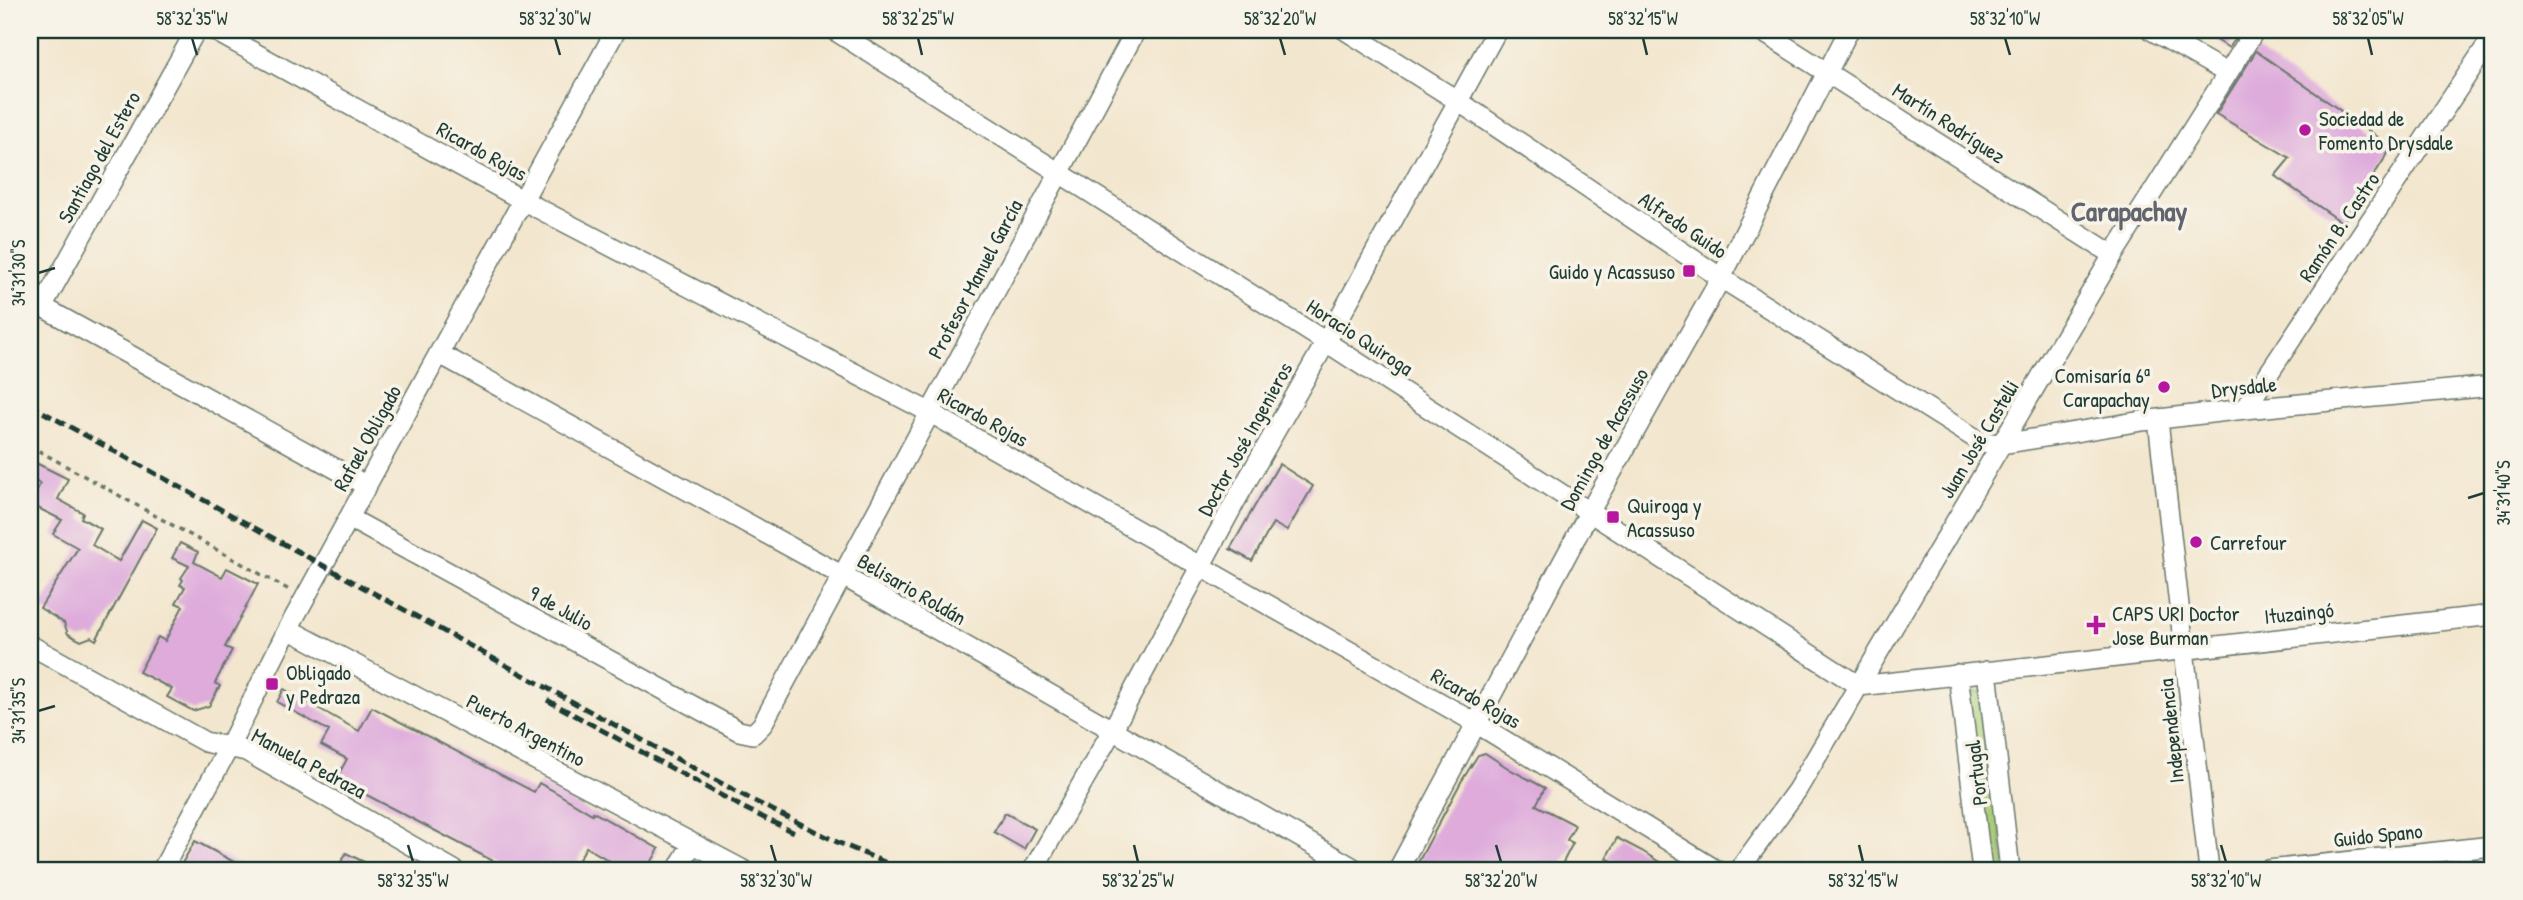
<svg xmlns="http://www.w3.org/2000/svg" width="2523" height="900" font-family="'Patrick Hand',sans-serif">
	<rect width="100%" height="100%" fill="#f7f3e8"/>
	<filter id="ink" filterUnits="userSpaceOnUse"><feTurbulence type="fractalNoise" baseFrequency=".0143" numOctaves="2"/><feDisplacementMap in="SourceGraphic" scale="14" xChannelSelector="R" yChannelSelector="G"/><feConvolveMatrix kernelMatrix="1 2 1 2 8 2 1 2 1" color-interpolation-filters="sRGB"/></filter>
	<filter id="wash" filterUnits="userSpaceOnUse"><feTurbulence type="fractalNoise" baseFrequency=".00686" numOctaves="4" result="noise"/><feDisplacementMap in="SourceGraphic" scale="28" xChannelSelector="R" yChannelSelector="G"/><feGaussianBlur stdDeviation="1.57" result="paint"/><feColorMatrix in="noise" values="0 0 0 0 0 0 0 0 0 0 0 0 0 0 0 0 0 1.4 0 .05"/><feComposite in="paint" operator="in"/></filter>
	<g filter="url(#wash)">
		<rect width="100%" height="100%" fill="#f3e6ce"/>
		<!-- green -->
		<path fill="#a6c972" stroke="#628353" stroke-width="2" d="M 1983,691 L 2006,870 L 1988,870 L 1966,693 Z"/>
		<g id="blocks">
			<!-- building -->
			<path fill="#deabdb" d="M 2201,30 L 2241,30 L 2229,48 Z
				M 2256,51 L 2392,147 L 2343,223 L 2275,176 L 2290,158 L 2216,114 Z
				M 34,462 L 68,479 L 58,499 L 83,513 L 81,518 L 101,529 L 92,545 L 119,561 L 142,520 L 157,528 L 96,640 L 91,637 L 81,641 L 68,634 L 64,623 L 40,608 L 78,548 L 53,534 L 62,520 L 30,504 L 40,484 L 30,478 L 30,469 Z
				M 1279,464 L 1313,486 L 1287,531 L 1273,523 L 1252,561 L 1230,549 Z
				M 180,543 L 198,552 L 194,562 L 222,577 L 227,568 L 258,584 L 225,647 L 232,650 L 215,683 L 220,686 L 209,706 L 193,711 L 167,697 L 172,689 L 139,672 L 158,637 L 165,641 L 183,606 L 176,603 L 185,587 L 180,585 L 183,580 L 181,578 L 189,566 L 172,558 Z
				M 284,689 L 359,731 L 372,707 L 534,792 L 539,783 L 552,790 L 592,814 L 593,812 L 659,849 L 647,870 L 615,870 L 618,866 L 586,847 L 573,870 L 496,870 L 499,864 L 336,779 L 347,759 L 321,745 L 329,731 L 277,702 Z
				M 1485,753 L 1511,770 L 1545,788 L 1536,805 L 1575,825 L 1567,840 L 1573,843 L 1559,870 L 1414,870 L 1461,782 L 1478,755 Z
				M 1005,813 L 1035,829 L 1024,849 L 994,832 Z
				M 1617,838 L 1642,851 L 1672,870 L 1629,870 L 1606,858 Z
				M 195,841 L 249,870 L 178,870 Z
				M 346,853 L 380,870 L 337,870 Z"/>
		</g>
	</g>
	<g filter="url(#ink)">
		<use href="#blocks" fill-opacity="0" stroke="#69786a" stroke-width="2"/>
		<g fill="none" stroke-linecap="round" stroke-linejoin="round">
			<!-- street casing -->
			<g stroke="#69786a" stroke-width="22">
				<path id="street" d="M 213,30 L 524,201 L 929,412 L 1476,723 L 1716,870
					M 834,30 L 1326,342 L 1859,686
					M 1345,30 L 1458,101 L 1721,278 L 1981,442 L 2002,444 L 2142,421 L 2245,409 L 2493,386
					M 1760,30 L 2113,255
					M 2151,30 L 2227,73
					M 30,300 L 367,486
					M 42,307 L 196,30
					M 440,354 L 843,576 L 1357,870
					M 2245,409 L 2493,36
					M 2158,420 L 2209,870
					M 349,518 L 739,731 L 753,734 L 762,725 L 1136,30
					M 288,629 L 743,870
					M 30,645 L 205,742 L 246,751 L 454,870
					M 1987,671 L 2010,870
					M 1958,674 L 1982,870
					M 1859,686 L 2493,615
					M 162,870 L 229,747 L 288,629 L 616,30
					M 677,870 L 692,844
					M 1033,870 L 1113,729 L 1236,500 L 1326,342 L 1497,30
					M 1398,870 L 1590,511 L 1721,278 L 1849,30
					M 1739,870 L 1797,790 L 2113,255 L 2255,30
					M 2268,870 L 2493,846"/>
			</g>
			<!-- path -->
			<path stroke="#69786a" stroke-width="3.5" stroke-dasharray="5 5" stroke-linecap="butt" d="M 30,446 L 291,591"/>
			<!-- street -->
			<use href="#street" stroke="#fff" stroke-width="19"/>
			<!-- rail -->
			<path stroke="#1f3d34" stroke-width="5" stroke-dasharray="10 5" stroke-linecap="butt" d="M 30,405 L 752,800 L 837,842 L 903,870
				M 547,700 L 746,809 L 797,834"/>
		</g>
	</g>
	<!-- ticks -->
	<path fill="none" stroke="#1f3d34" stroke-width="2.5" d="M 192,38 L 197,55M 555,38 L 560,55M 918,38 L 922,55M 1280,38 L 1285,55M 1643,38 L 1647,55M 2005,38 L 2010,55M 2368,38 L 2372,55M 38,273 L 55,268M 2468,498 L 2484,493M 38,711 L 55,706M 408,845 L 413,862M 771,845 L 776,862M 1134,845 L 1138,862M 1496,845 L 1501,862M 1859,845 L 1863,862M 2221,845 L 2226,862"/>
	<!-- markers -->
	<g fill="#b5179e" stroke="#f7f3e8" stroke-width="2.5">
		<circle cx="2305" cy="130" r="7"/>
		<rect x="1682" y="264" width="14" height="14" rx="3.5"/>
		<circle cx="2164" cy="387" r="7"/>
		<rect x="1606" y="510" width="14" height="14" rx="3.5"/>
		<circle cx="2196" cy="542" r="7"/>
		<path d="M2092.5 614.5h7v7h7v7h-7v7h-7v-7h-7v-7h7z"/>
		<rect x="265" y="677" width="14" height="14" rx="3.5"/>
	</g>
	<g text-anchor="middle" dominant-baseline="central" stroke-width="7" stroke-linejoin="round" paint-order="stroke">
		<!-- poi labels -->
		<g font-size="21" fill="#1f3d34" stroke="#f7f3e8" text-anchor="start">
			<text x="2319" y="118">Sociedad de<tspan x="2319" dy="24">Fomento Drysdale</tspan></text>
			<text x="1675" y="271" text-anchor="end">Guido y Acassuso</text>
			<text x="2150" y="375" text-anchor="end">Comisaría 6ª<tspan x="2150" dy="24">Carapachay</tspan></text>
			<text x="1627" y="505">Quiroga y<tspan x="1627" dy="24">Acassuso</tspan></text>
			<text x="2210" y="542">Carrefour</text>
			<text x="2112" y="613">CAPS URI Doctor<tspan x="2112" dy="24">Jose Burman</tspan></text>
			<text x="286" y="672">Obligado<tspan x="286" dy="24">y Pedraza</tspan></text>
		</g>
		<!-- street labels -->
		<g font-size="21" fill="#1f3d34" stroke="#f7f3e8">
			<text transform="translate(1949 123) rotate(33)">Martín Rodríguez</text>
			<text transform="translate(482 151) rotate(29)">Ricardo Rojas</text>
			<text transform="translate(99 157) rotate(-61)">Santiago del Estero</text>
			<text transform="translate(1683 225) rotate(34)">Alfredo Guido</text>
			<text transform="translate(2339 227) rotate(-56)">Ramón B. Castro</text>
			<text transform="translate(975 279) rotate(-62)">Profesor Manuel García</text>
			<text transform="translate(1360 337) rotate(33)">Horacio Quiroga</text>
			<text transform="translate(2244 387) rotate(-6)">Drysdale</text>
			<text transform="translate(983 417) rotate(29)">Ricardo Rojas</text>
			<text transform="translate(367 438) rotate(-61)">Rafael Obligado</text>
			<text transform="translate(1245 439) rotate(-61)">Doctor José Ingenieros</text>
			<text transform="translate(1604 439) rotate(-61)">Domingo de Acassuso</text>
			<text transform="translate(1979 439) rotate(-59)">Juan José Castelli</text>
			<text transform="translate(912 589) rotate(30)">Belisario Roldán</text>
			<text transform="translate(561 608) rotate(29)">9 de Julio</text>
			<text transform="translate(2299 613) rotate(-6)">Ituzaingó</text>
			<text transform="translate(1476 698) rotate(30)">Ricardo Rojas</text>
			<text transform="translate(526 730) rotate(28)">Puerto Argentino</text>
			<text transform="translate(2171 731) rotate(-96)">Independencia</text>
			<text transform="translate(309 763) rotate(28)">Manuela Pedraza</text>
			<text transform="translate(1976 773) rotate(-97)">Portugal</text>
			<text transform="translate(2378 835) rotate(-6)">Guido Spano</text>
		</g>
		<!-- district labels -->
		<g font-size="28" font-weight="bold" fill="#62646e" stroke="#f7f3e8">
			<text x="2129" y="211">Carapachay</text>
		</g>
	</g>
	<!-- margin -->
	<rect width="2523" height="900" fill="none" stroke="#f7f3e8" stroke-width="77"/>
	<rect x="38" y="38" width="2446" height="824" fill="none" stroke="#1f3d34" stroke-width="2.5"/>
	<g font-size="18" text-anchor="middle" fill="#1f3d34">
		<text x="192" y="25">58°32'35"W</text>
		<text x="555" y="25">58°32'30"W</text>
		<text x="918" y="25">58°32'25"W</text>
		<text x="1280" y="25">58°32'20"W</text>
		<text x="1643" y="25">58°32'15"W</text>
		<text x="2005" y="25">58°32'10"W</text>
		<text x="2368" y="25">58°32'05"W</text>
		<text transform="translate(19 273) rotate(-90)" y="6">34°31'30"S</text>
		<text transform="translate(2504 493) rotate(-90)" y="6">34°31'40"S</text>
		<text transform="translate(19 711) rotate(-90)" y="6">34°31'35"S</text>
		<text x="413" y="887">58°32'35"W</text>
		<text x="776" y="887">58°32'30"W</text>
		<text x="1138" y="887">58°32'25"W</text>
		<text x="1501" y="887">58°32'20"W</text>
		<text x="1863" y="887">58°32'15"W</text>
		<text x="2226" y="887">58°32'10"W</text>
	</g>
</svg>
